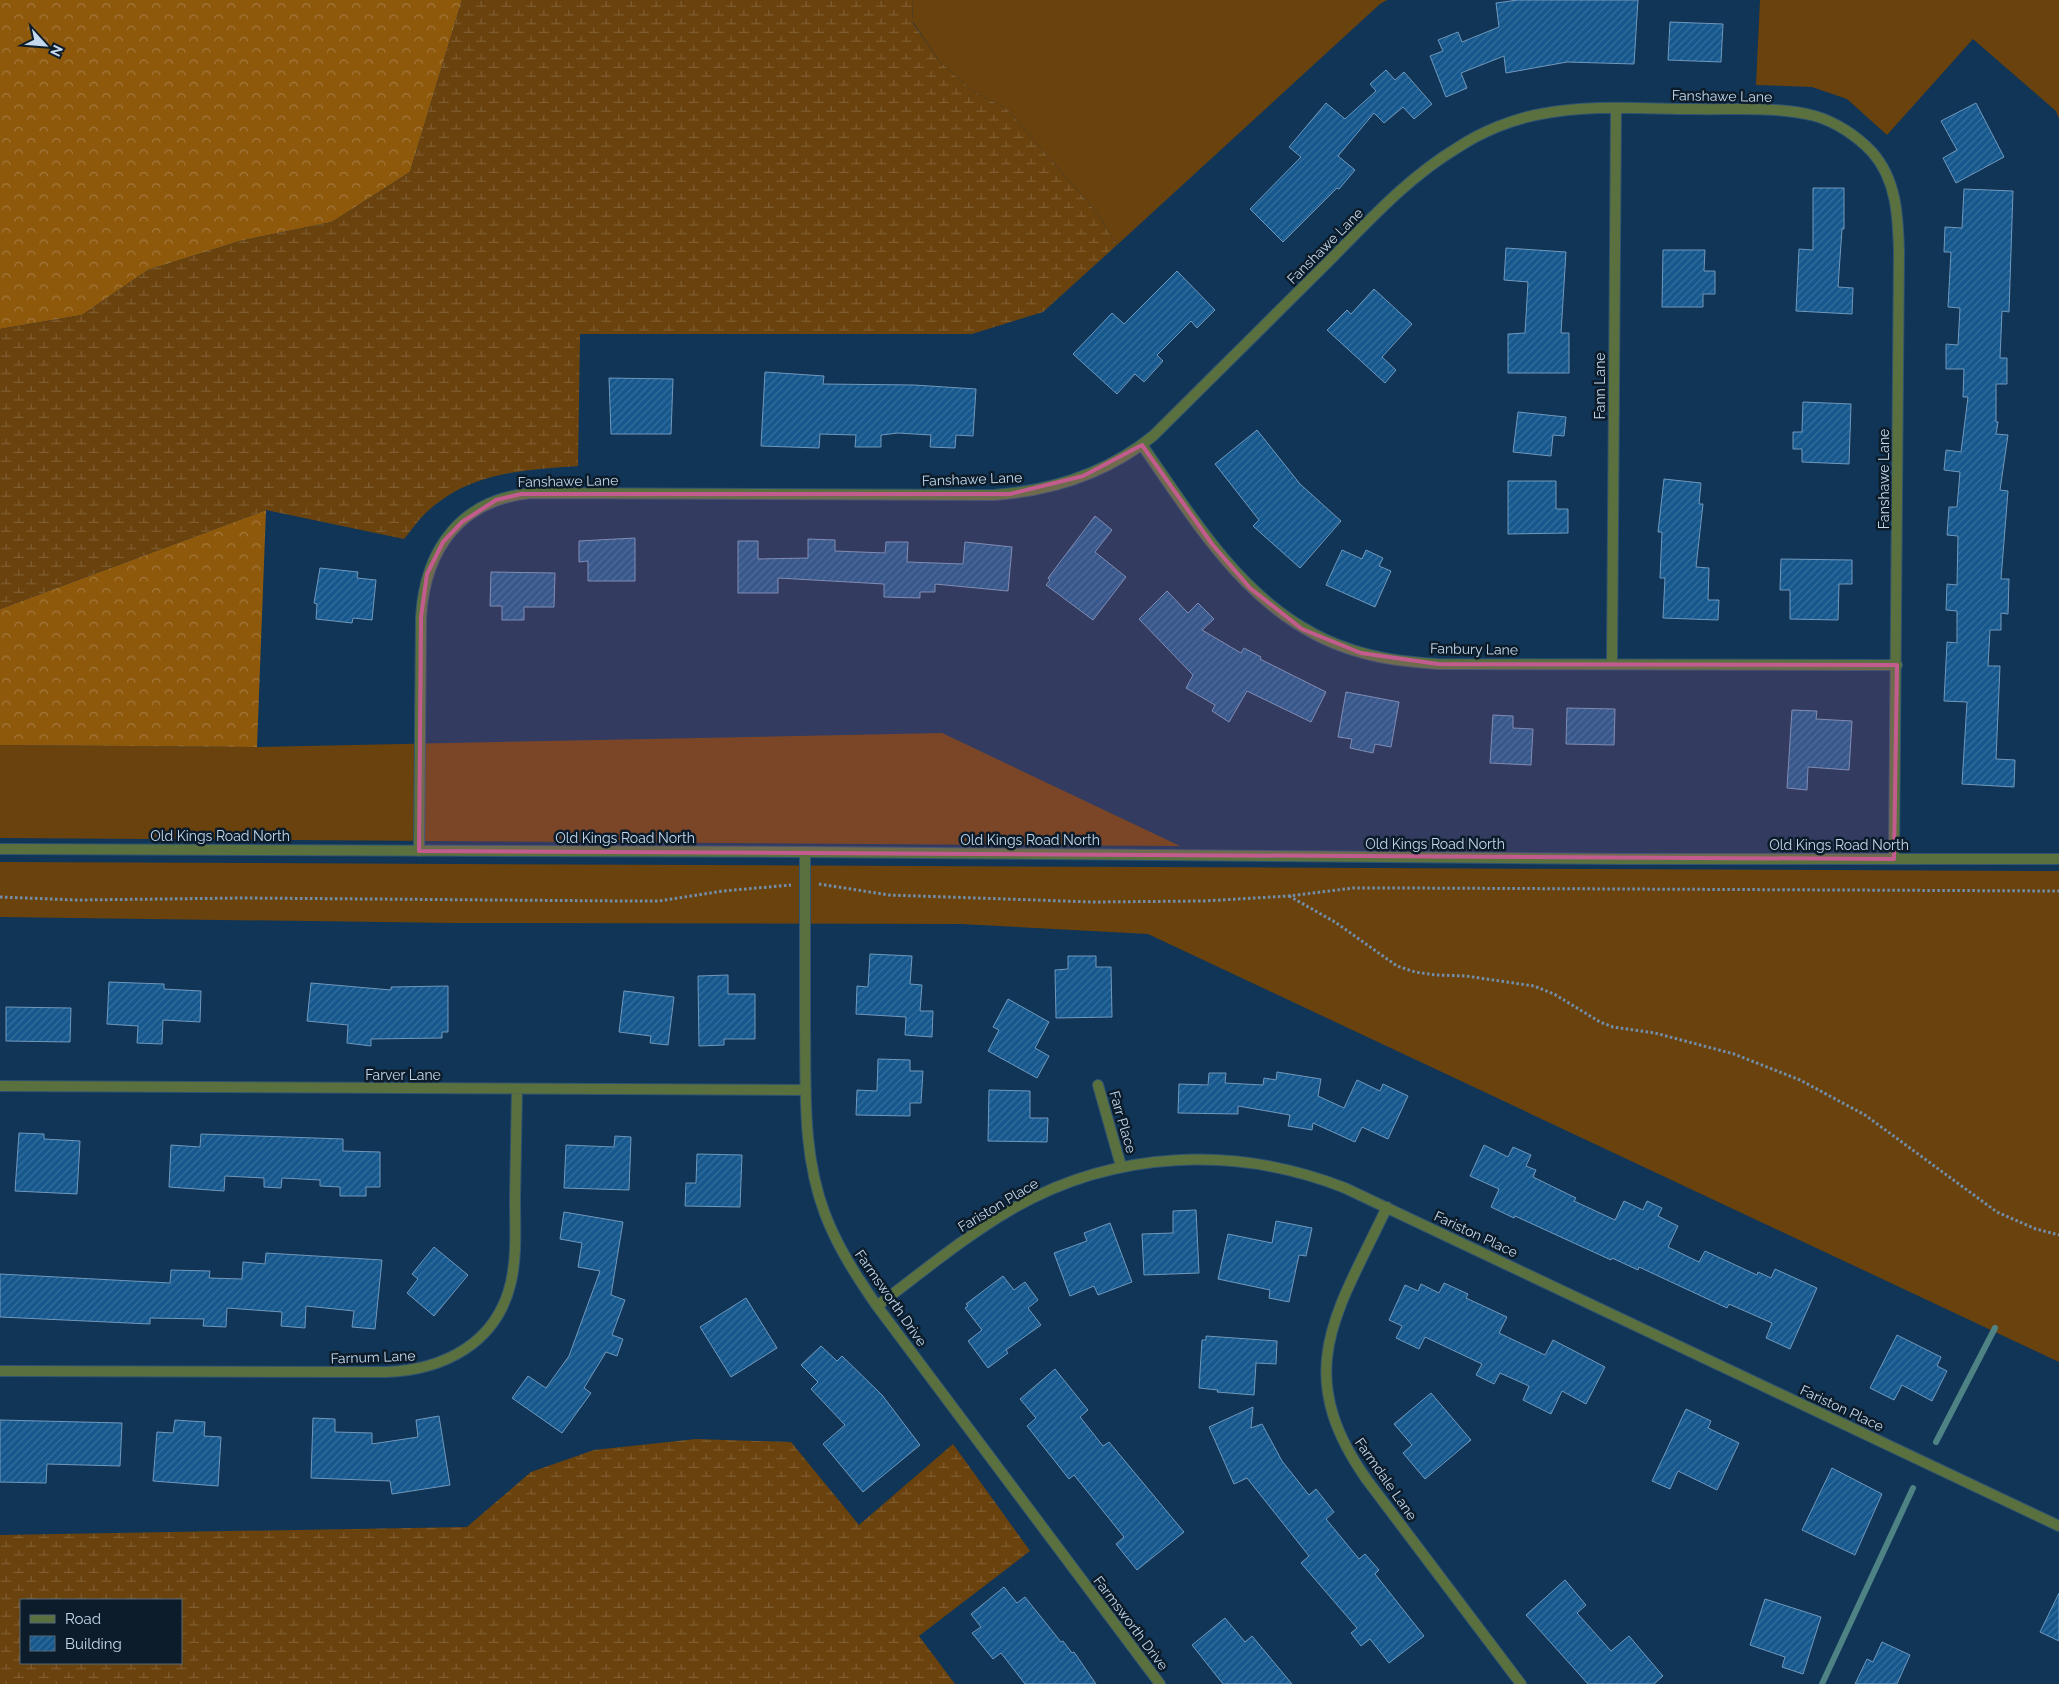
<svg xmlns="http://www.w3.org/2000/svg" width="2059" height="1684" font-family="Raleway,sans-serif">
	<defs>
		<pattern id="forest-crowns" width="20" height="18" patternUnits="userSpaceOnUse" patternTransform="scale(1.25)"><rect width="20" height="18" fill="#8f590c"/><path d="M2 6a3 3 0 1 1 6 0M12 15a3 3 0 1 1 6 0" fill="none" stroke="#a2783c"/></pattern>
		<pattern id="wetland-marsh" width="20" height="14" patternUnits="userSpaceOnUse" patternTransform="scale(1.25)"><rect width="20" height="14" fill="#6a420e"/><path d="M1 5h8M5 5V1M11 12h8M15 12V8" fill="none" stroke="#7e5d31"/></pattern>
		<pattern id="building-hatch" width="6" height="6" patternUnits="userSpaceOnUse" patternTransform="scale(1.25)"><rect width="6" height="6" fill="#16588d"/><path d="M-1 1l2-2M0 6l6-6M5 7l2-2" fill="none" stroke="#366f9d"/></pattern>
	</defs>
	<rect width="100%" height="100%" fill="#103556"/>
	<!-- grass -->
	<path fill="#6a420e" d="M 912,0 L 1387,0 L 1380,4 L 1117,245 L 1097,213 L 1007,109 L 973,91 L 939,61 L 913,22 Z
		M 1760,0 L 2059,0 L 2059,119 L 2056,111 L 1973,39 L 1887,135 L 1847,99 L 1812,87 L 1756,85 Z
		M 942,733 L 1180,846 L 0,838 L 0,745 L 257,747 Z
		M 0,862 L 2059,871 L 2059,1362 L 1148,934 L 961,924 L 455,923 L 0,917 Z"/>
	<!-- forest -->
	<path fill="url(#forest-crowns)" d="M 0,0 L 462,0 L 410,172 L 332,222 L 240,241 L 148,270 L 82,315 L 0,329 Z
		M 266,510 L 257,747 L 0,745 L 0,609 Z"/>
	<!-- wetland -->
	<path fill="url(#wetland-marsh)" fill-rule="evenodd" d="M 462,0 L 912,0 L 913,23 L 939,61 L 973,91 L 1007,109 L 1097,213 L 1117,245 L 1043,312 L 972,334 L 580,334 L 578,466 C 523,470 472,472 429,510 C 419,518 412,530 404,539 L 266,510 L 0,609 L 0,329 L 82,315 L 148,270 L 240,241 L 332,222 L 410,172 Z
		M 696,1439 L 791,1442 L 859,1525 L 953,1444 L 1030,1551 L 919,1636 L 955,1684 L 0,1684 L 0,1535 L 467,1527 L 531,1472 L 594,1450 ZM 181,1600 L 181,1663 L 21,1663 L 21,1600 Z"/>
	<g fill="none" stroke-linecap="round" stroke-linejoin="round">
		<!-- stream -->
		<path stroke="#4e8284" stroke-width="6" d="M 1936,1442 L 1995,1328
			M 1822,1684 L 1913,1488"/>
	</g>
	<!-- building -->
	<path fill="url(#building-hatch)" stroke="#7098bd" d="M 1518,0 L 1638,0 L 1634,64 L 1567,62 L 1506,73 L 1504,56 L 1461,73 L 1467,88 L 1446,97 L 1430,56 L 1443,51 L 1438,40 L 1458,32 L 1462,42 L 1499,27 L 1496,3 Z
		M 1670,22 L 1723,24 L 1721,62 L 1668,60 Z
		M 1386,70 L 1395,80 L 1404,72 L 1432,104 L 1414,119 L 1403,107 L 1384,123 L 1374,113 L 1338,156 L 1355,170 L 1339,189 L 1337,188 L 1283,242 L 1250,209 L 1301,157 L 1289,147 L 1326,103 L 1345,119 L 1376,91 L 1370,84 Z
		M 1976,103 L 2004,157 L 1956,183 L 1943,158 L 1957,150 L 1941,121 Z
		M 1813,188 L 1844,188 L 1844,229 L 1842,229 L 1838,287 L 1853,288 L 1852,314 L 1796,311 L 1799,249 L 1813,250 Z
		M 1964,189 L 2013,191 L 2009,312 L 2002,311 L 2000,358 L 2007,358 L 2007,384 L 1996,384 L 1996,422 L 1998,422 L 1996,434 L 2008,435 L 2000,490 L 2008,491 L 2001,579 L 2009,579 L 2008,614 L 2001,613 L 2001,630 L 1990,630 L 1988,666 L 2000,666 L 1996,759 L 2015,760 L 2014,787 L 1962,784 L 1967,702 L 1944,701 L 1947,642 L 1957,643 L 1957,611 L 1946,610 L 1947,584 L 1957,585 L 1958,536 L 1947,535 L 1949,507 L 1957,507 L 1960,472 L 1944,470 L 1946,450 L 1961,452 L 1968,397 L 1963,397 L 1964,369 L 1946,369 L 1946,344 L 1958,345 L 1960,308 L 1948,307 L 1951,252 L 1944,252 L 1945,227 L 1962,228 Z
		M 1506,248 L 1566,252 L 1561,333 L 1569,333 L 1569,373 L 1508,373 L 1508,334 L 1525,333 L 1528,282 L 1504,280 Z
		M 1663,250 L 1705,250 L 1704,271 L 1715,271 L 1715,294 L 1703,294 L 1703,307 L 1662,307 Z
		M 1177,271 L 1215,310 L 1197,328 L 1191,321 L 1157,355 L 1163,361 L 1144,382 L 1135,374 L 1117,394 L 1073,354 L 1112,313 L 1124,324 Z
		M 1374,289 L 1412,324 L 1382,357 L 1396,370 L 1385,383 L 1327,330 L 1347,310 L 1351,314 Z
		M 765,372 L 824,376 L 823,384 L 914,385 L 976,389 L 973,436 L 956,435 L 955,448 L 930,447 L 931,435 L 898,433 L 881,435 L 881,447 L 855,447 L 856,435 L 820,434 L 819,448 L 761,446 Z
		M 609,378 L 673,379 L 671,434 L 611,434 Z
		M 1803,402 L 1851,404 L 1849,464 L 1802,462 L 1802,449 L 1793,449 L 1793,432 L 1802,432 Z
		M 1518,412 L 1566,417 L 1564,436 L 1553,435 L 1551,456 L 1513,452 Z
		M 1257,430 L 1300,484 L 1341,521 L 1300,568 L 1253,526 L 1259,520 L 1215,464 Z
		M 1664,479 L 1701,483 L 1699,504 L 1703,504 L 1696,567 L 1709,568 L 1708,600 L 1719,600 L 1718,620 L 1663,618 L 1665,578 L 1660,578 L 1662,532 L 1658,532 Z
		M 1508,481 L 1556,481 L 1556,509 L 1568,509 L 1568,533 L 1508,534 Z
		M 1095,516 L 1112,530 L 1095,552 L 1126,577 L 1093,620 L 1046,585 L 1050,580 L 1048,578 Z
		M 635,538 L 635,581 L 588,581 L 588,561 L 579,562 L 579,541 Z
		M 808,539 L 835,540 L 835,551 L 885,553 L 886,542 L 908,542 L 907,562 L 963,564 L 965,542 L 1012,547 L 1008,591 L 935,584 L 935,592 L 920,592 L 920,598 L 884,597 L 884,584 L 778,578 L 778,593 L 738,593 L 738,541 L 758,541 L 758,559 L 808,558 Z
		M 1342,550 L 1362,559 L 1366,550 L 1383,558 L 1379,566 L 1391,571 L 1375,607 L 1326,585 Z
		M 1781,559 L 1852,560 L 1852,584 L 1839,584 L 1838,620 L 1790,619 L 1790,590 L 1780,590 Z
		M 320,568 L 358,572 L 357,578 L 376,580 L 372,620 L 353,618 L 352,623 L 316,619 L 317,604 L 314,603 Z
		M 491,572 L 555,573 L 554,607 L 524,607 L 524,620 L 502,620 L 502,606 L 490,606 Z
		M 1167,591 L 1188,613 L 1198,603 L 1214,619 L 1202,630 L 1241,653 L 1244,648 L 1261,657 L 1260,659 L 1326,692 L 1311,722 L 1247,691 L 1229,722 L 1212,711 L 1215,705 L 1186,688 L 1193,675 L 1139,619 Z
		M 1346,692 L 1399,702 L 1391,747 L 1375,744 L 1373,753 L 1350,748 L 1352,739 L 1338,737 Z
		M 1567,708 L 1615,709 L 1614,745 L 1566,744 Z
		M 1792,710 L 1817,711 L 1816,719 L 1852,721 L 1849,770 L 1808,767 L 1807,790 L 1787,788 Z
		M 1493,715 L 1513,716 L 1513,728 L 1533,729 L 1531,765 L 1490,763 Z
		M 870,954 L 912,956 L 910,984 L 922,985 L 920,1011 L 933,1011 L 932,1037 L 905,1035 L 906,1017 L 856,1014 L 857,986 L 868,987 Z
		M 1068,956 L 1096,956 L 1096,967 L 1111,967 L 1112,1017 L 1056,1018 L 1055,970 L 1068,969 Z
		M 728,975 L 728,994 L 755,994 L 755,1039 L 724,1039 L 724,1045 L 699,1046 L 698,976 Z
		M 109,982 L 164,984 L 164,989 L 201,991 L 200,1022 L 163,1020 L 162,1044 L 137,1043 L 138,1026 L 107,1024 Z
		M 311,983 L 391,990 L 391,987 L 448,986 L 448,1032 L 442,1032 L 442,1038 L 371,1039 L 371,1046 L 347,1043 L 348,1025 L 307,1021 Z
		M 624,991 L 674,997 L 668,1045 L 650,1043 L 651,1036 L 619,1032 Z
		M 1008,999 L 1049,1022 L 1035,1048 L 1049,1056 L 1037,1078 L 988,1051 L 999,1030 L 993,1027 Z
		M 6,1007 L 71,1008 L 70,1042 L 6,1041 Z
		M 878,1059 L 910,1060 L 910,1071 L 923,1071 L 921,1103 L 910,1103 L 910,1116 L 856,1115 L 857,1090 L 877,1091 Z
		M 1277,1072 L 1321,1079 L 1318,1096 L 1344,1108 L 1357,1080 L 1380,1091 L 1383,1084 L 1408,1096 L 1388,1139 L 1362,1127 L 1355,1142 L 1313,1123 L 1312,1130 L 1288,1126 L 1290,1115 L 1238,1106 L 1238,1114 L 1178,1113 L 1179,1084 L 1208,1085 L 1209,1073 L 1226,1073 L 1225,1083 L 1263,1085 L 1264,1078 L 1276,1080 Z
		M 989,1090 L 1030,1091 L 1030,1118 L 1048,1118 L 1047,1142 L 988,1141 Z
		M 19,1133 L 44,1134 L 44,1139 L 80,1141 L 77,1194 L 15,1191 Z
		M 201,1134 L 343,1139 L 343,1151 L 380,1152 L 380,1187 L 366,1187 L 366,1196 L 340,1196 L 340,1187 L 320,1186 L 320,1180 L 282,1178 L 281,1188 L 264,1187 L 264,1178 L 225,1176 L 224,1191 L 169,1187 L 171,1145 L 200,1147 Z
		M 615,1136 L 631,1137 L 629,1190 L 564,1188 L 566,1145 L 614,1147 Z
		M 1484,1145 L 1508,1157 L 1513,1147 L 1531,1155 L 1526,1166 L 1536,1170 L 1533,1177 L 1576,1198 L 1574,1201 L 1615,1220 L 1624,1201 L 1643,1210 L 1647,1201 L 1662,1208 L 1658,1216 L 1678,1226 L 1668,1247 L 1699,1262 L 1705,1251 L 1757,1275 L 1758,1272 L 1771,1278 L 1775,1269 L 1817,1288 L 1790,1349 L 1766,1338 L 1772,1323 L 1729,1304 L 1727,1308 L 1639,1267 L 1638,1270 L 1612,1258 L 1611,1260 L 1515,1216 L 1514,1218 L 1491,1207 L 1499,1189 L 1470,1176 Z
		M 697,1154 L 742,1155 L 740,1207 L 685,1206 L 686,1183 L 696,1183 Z
		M 1196,1210 L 1199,1273 L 1144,1275 L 1142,1234 L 1173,1233 L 1173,1211 Z
		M 564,1212 L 623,1222 L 611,1295 L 625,1300 L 612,1335 L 623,1339 L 617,1356 L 606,1352 L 584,1388 L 591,1393 L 562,1433 L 512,1398 L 528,1376 L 546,1388 L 569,1356 L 600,1271 L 578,1267 L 582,1243 L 560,1239 Z
		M 1276,1221 L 1312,1228 L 1306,1256 L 1299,1255 L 1289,1302 L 1269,1298 L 1270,1290 L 1218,1279 L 1228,1234 L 1272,1243 Z
		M 1110,1223 L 1132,1282 L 1098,1295 L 1094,1286 L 1070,1296 L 1054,1253 L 1087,1241 L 1084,1233 Z
		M 434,1247 L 468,1275 L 434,1316 L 407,1293 L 418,1279 L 412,1274 Z
		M 266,1253 L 382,1260 L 375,1329 L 352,1327 L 354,1311 L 306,1306 L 305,1328 L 281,1326 L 282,1312 L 227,1308 L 226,1327 L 203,1326 L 204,1319 L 150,1318 L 150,1324 L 0,1317 L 0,1274 L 170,1283 L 171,1270 L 210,1271 L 209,1278 L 242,1279 L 243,1262 L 265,1264 Z
		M 1003,1276 L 1014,1290 L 1025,1282 L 1038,1300 L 1028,1308 L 1041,1325 L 1006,1350 L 1008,1353 L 988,1368 L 968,1341 L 982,1330 L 965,1308 L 968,1306 L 966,1304 Z
		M 1444,1283 L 1468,1294 L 1466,1298 L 1507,1317 L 1499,1333 L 1545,1355 L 1553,1340 L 1605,1367 L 1586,1404 L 1562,1391 L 1551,1414 L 1523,1400 L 1529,1386 L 1500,1373 L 1494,1384 L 1476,1375 L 1482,1364 L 1425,1337 L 1419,1349 L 1396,1338 L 1402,1326 L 1389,1320 L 1405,1285 L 1418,1291 L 1421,1284 L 1439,1293 Z
		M 746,1298 L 777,1348 L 731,1377 L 700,1327 Z
		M 1897,1335 L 1941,1357 L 1937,1366 L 1947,1371 L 1932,1401 L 1902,1385 L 1894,1400 L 1870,1388 Z
		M 1206,1336 L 1277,1341 L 1276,1364 L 1256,1363 L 1254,1395 L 1217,1392 L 1218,1390 L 1199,1388 L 1202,1340 L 1206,1340 Z
		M 821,1346 L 837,1361 L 842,1356 L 882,1395 L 920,1445 L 863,1492 L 823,1444 L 845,1425 L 811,1389 L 818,1382 L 801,1365 Z
		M 1055,1369 L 1088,1410 L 1080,1417 L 1103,1446 L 1109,1442 L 1184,1532 L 1137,1570 L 1116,1544 L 1124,1537 L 1074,1475 L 1069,1479 L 1027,1426 L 1036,1418 L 1020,1399 Z
		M 1431,1393 L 1471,1440 L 1425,1479 L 1403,1453 L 1412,1445 L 1394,1424 Z
		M 1253,1407 L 1251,1428 L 1262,1424 L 1282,1461 L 1309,1495 L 1316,1489 L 1334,1512 L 1326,1519 L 1359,1559 L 1365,1554 L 1379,1570 L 1375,1574 L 1424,1636 L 1389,1663 L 1370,1639 L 1361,1646 L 1351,1633 L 1357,1628 L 1301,1563 L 1309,1556 L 1247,1478 L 1234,1484 L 1209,1427 Z
		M 1686,1409 L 1711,1421 L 1708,1428 L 1739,1443 L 1717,1490 L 1678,1471 L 1670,1489 L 1652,1481 Z
		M 439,1416 L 450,1485 L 392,1494 L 390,1481 L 311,1478 L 313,1418 L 335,1419 L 335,1432 L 372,1433 L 372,1444 L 418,1437 L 416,1420 Z
		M 0,1420 L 122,1423 L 120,1466 L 47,1464 L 46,1483 L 0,1482 Z
		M 175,1420 L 205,1422 L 204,1436 L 221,1437 L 218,1486 L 153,1481 L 157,1432 L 173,1433 Z
		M 1832,1468 L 1882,1494 L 1855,1555 L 1802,1530 Z
		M 1565,1580 L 1586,1605 L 1577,1613 L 1611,1651 L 1629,1636 L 1663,1676 L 1654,1684 L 1588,1684 L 1526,1615 Z
		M 1004,1587 L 1017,1603 L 1025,1597 L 1061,1642 L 1063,1641 L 1072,1653 L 1074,1652 L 1096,1684 L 1025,1684 L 1001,1653 L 993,1659 L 972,1633 L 981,1627 L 971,1614 Z
		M 2059,1593 L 2059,1641 L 2040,1632 Z
		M 1765,1599 L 1821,1617 L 1803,1674 L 1782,1667 L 1785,1657 L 1750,1645 Z
		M 1225,1618 L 1245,1642 L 1252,1636 L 1292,1684 L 1223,1684 L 1192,1645 Z
		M 1882,1642 L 1910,1655 L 1897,1684 L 1855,1684 L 1867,1659 L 1873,1662 Z"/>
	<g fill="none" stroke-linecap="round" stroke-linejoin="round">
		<!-- minor casing -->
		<g stroke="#305371" stroke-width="12">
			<path id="minor" d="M 1142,445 C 1201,529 1256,625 1363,653 C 1387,660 1412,662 1438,664 L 1897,665
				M 1612,664 L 1616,109
				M 419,851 L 421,617 C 425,549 461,499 532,493 L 993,495 C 1051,491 1107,473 1153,436 C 1211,379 1269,321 1327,263 C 1368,222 1407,178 1457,148 C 1481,132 1512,119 1541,114 C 1591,104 1645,109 1695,109 C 1735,110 1777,106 1815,116 C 1836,122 1857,136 1872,152 C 1897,180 1898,217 1899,252 L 1894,859
				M 805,852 C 805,910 805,968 805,1027 C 806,1089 802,1154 825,1214 C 838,1248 857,1277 877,1306 L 1160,1684
				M 1098,1085 L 1121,1166
				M 0,1086 L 806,1090
				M 1387,1207 C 1337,1313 1290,1371 1367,1480 L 1521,1684
				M 877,1306 C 921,1273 964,1237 1012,1209 C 1114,1150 1236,1145 1345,1188 L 2059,1526
				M 0,1371 L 386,1372 C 444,1370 497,1343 511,1282 C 517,1255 515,1227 515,1199 C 516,1163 516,1126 517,1089"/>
		</g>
		<!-- tertiary casing -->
		<g stroke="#305371" stroke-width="12">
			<path id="tertiary" d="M 0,849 L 805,852 L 1624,859 L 2059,859"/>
		</g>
		<!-- path -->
		<path stroke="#728ea8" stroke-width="3" stroke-dasharray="2.5 2.5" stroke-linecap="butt" d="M 819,884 L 889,895 L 1093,902 L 1204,901 L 1289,896 L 1353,888 L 1402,888 L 2059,891
			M 1289,896 L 1335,922 L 1397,966 L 1415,972 L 1436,975 L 1466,976 L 1534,986 L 1554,994 L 1600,1022 L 1613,1027 L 1655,1033 L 1734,1054 L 1800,1080 L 1865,1115 L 1997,1212 L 2036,1229 L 2059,1235
			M 0,897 L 77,900 L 244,898 L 624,901 L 659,901 L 723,891 L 791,885"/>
		<!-- minor -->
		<use href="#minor" stroke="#5b703f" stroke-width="10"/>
		<!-- tertiary -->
		<use href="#tertiary" stroke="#5b703f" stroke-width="10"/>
	</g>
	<!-- marked area -->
	<path fill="#c35c8e" fill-opacity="0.2" stroke="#c35c8e" stroke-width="4" stroke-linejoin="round" d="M 1142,445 L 1212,544 L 1250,588 L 1302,629 L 1361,653 L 1438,664 L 1897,665 L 1894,859 L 419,851 L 421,617 L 427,574 L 443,542 L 462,522 L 496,500 L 521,494 L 1010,494 L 1083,476 Z"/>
	<g text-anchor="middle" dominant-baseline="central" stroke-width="5" stroke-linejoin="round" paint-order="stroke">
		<!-- street labels -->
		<g font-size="14" fill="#c4d9ed" stroke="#0d1c2b">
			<text transform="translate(1722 96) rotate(1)">Fanshawe Lane</text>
			<text transform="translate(1325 246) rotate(-45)">Fanshawe Lane</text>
			<text transform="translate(1600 386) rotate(-90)">Fann Lane</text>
			<text transform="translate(972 479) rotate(-2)">Fanshawe Lane</text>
			<text transform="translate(1884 479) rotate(-90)">Fanshawe Lane</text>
			<text transform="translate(568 481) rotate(-1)">Fanshawe Lane</text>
			<text transform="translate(1474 649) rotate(1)">Fanbury Lane</text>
			<text x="220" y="836">Old Kings Road North</text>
			<text x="625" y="838">Old Kings Road North</text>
			<text x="1030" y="840">Old Kings Road North</text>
			<text x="1435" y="844">Old Kings Road North</text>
			<text x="1839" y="845">Old Kings Road North</text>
			<text x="403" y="1075">Farver Lane</text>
			<text transform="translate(1123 1122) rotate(74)">Farr Place</text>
			<text transform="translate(998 1205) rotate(-31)">Fariston Place</text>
			<text transform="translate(1476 1234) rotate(25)">Fariston Place</text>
			<text transform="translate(891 1298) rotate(55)">Farmsworth Drive</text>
			<text transform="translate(373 1357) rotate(-2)">Farnum Lane</text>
			<text transform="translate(1842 1408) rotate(25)">Fariston Place</text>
			<text transform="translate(1386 1479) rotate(55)">Farmdale Lane</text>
			<text transform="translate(1131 1623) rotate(53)">Farmsworth Drive</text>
		</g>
	</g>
	<!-- legend -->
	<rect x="20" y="1599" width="162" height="65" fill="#0d1c2b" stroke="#566879"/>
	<rect x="30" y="1615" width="25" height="8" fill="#5b703f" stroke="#566879"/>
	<text x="65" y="1624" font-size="15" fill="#c4d9ed">Road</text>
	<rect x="30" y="1636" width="25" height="15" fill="url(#building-hatch)" stroke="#566879"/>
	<text x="65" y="1649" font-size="15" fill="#c4d9ed">Building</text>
	<!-- north arrow -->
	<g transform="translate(45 45) rotate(116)" stroke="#0d1c2b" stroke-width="4" paint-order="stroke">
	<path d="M0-4L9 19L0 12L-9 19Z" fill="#c4d9ed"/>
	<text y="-8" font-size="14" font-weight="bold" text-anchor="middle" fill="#c4d9ed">N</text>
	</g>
</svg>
